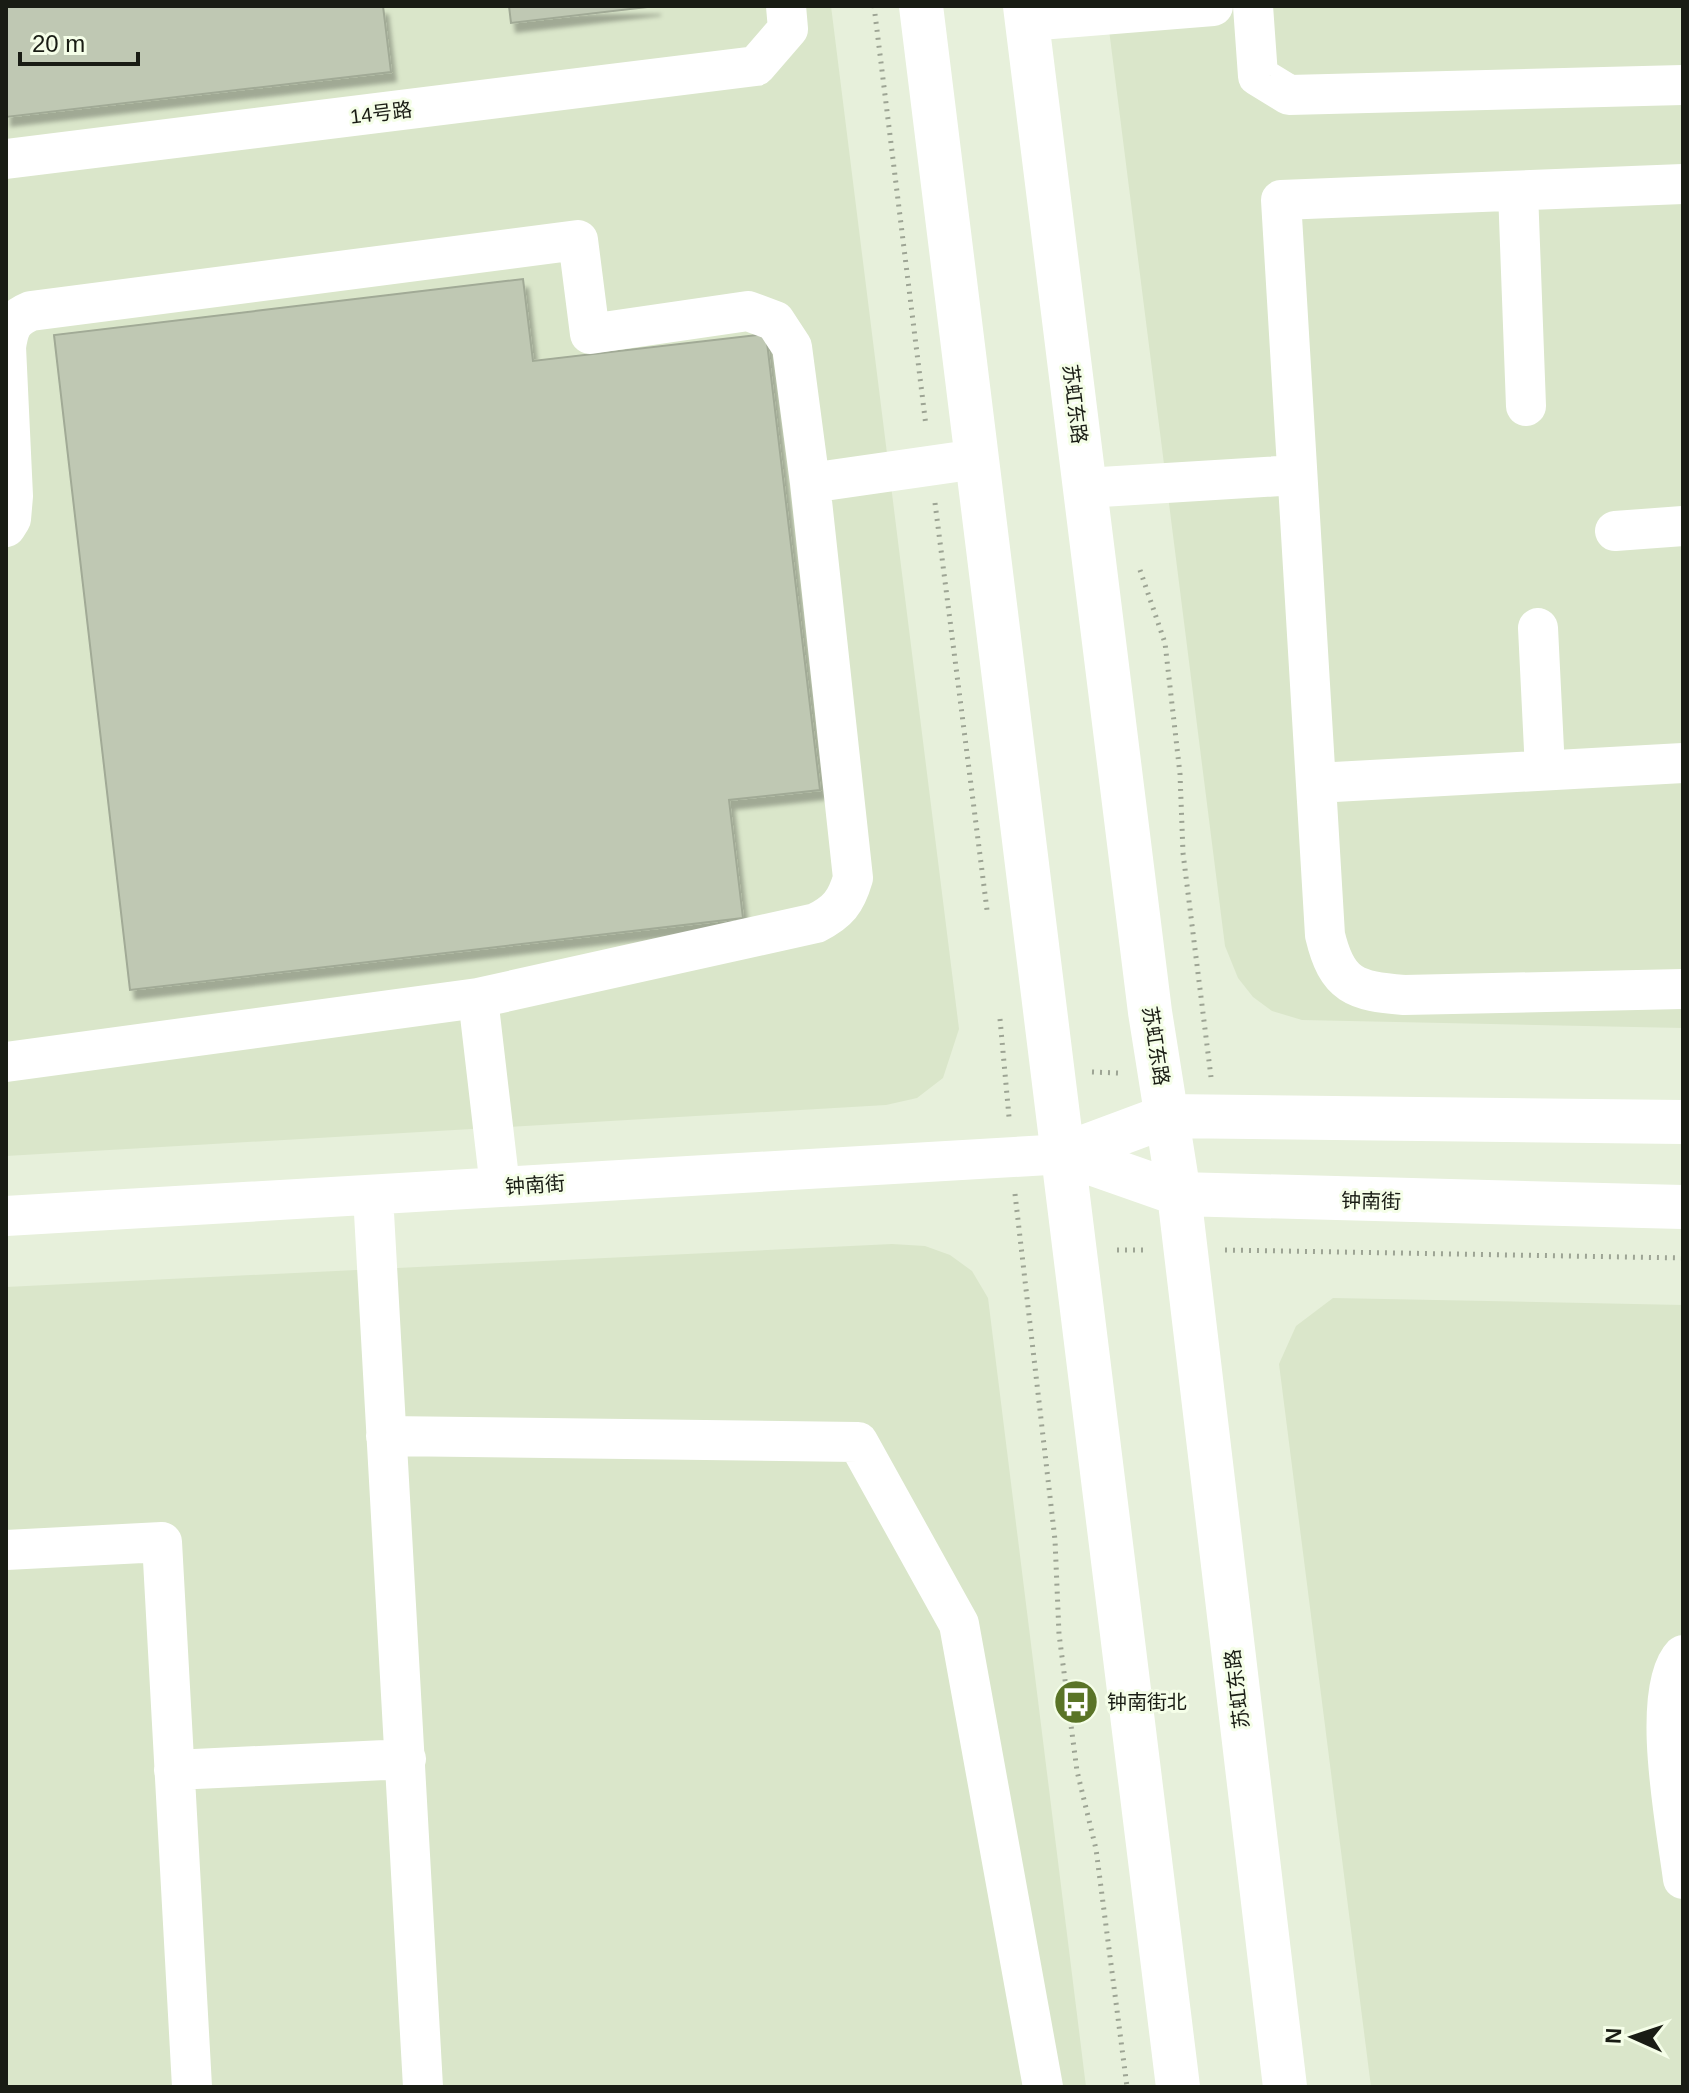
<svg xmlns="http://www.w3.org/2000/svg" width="1689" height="2093" font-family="Arial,'Noto Sans SC',sans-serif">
	<defs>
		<filter id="shadow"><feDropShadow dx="5" dy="9" stdDeviation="2" flood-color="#0004"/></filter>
	</defs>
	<rect width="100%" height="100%" fill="#e7f0db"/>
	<!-- built -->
	<path fill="#dae6ca" d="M 6,6 L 831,6 L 959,1029 L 943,1078 L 917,1098 L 886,1105 L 6,1156 Z
		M 1106,6 L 1683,6 L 1683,1028 L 1302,1020 L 1272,1011 L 1253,997 L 1238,978 L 1225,946 Z
		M 892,1244 L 925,1246 L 950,1255 L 972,1271 L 988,1298 L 1086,2087 L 6,2087 L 6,1287 Z
		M 1333,1298 L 1683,1305 L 1683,2087 L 1371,2087 L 1279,1364 L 1296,1326 Z"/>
	<!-- building -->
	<path fill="#bfc8b3" stroke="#a1aa96" stroke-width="2" filter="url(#shadow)" d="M 6,6 L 383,6 L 391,72 L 6,117 Z
		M 509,6 L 656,6 L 511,23 Z
		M 523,279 L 533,361 L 766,334 L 820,790 L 729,800 L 743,918 L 130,990 L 54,335 Z"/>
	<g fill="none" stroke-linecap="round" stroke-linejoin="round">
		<!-- path -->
		<path stroke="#9da494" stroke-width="5" stroke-dasharray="2 6" stroke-linecap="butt" d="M 874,6 L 926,426
			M 935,503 L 987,910
			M 1140,570 L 1165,643 L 1180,774 L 1183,853 L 1211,1077
			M 1000,1019 L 1009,1117
			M 1092,1072 L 1118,1073
			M 1015,1194 L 1055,1540 L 1059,1634 L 1077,1771 L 1096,1849 L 1127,2087
			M 1117,1250 L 1143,1250
			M 1225,1250 L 1683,1258"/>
		<!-- minor -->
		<path stroke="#fff" stroke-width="40" d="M 1253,6 L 1258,76 L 1289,95 L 1683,85
			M 1027,21 L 1213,6
			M 6,159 L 756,66 L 788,29 L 786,6
			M 1683,184 L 1281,200 L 1325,935 C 1337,986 1355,991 1404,995 L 1683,989
			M 1518,191 L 1526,406
			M 810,483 L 977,459
			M 1085,488 L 1296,475
			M 6,527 L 11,519 L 13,496 L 6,347 C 9,327 12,319 31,311 L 578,240 L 590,334 L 748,311 L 775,321 L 792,347 L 810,483 L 853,878 C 846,902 838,912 816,923 L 478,998 L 6,1062
			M 1615,531 L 1683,526
			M 1538,628 L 1545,770
			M 1316,783 L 1683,763
			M 478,998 L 500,1187
			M 373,1195 L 423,2087
			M 6,1216 L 1065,1154
			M 386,1436 L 858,1442 L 959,1624 L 1043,2087
			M 6,1550 L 162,1542 L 192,2087
			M 1683,1655 C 1649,1690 1677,1831 1683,1879
			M 174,1770 L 406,1759"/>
		<!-- major -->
		<path stroke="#fff" stroke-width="44" d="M 921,6 L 1178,2087
			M 1025,6 L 1150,1012 L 1179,1194 L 1285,2087
			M 1065,1154 L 1179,1194 L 1683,1207
			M 1065,1154 L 1167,1116 L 1683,1122"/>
	</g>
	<!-- icons -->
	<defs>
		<g id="bus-disc" transform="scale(2.3)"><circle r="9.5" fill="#5a7427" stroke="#f5fee8"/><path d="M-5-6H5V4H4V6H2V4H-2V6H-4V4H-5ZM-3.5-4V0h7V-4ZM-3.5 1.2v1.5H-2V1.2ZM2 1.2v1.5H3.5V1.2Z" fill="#fff"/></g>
	</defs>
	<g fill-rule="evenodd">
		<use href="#bus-disc" x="1076" y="1702"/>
	</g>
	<g text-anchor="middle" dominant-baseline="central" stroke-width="6" stroke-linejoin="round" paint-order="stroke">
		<!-- street labels -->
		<g font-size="20" fill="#191c14" stroke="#f5fee8">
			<text transform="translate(381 113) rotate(-7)">14号路</text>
			<text transform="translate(1075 404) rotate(83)">苏虹东路</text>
			<text transform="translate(1156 1046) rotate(81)">苏虹东路</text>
			<text transform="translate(535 1185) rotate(-4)">钟南街</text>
			<text transform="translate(1371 1201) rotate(1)">钟南街</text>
			<text transform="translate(1237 1689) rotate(-97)">苏虹东路</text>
		</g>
		<!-- poi labels -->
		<g font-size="20" fill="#191c14" stroke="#f5fee8" text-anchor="start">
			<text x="1107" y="1702">钟南街北</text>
		</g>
	</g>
	<!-- border -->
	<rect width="1689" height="2093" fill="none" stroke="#191c14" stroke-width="16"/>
	<!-- north arrow -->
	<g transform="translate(1633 2037) rotate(273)" stroke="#f5fee8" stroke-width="6" paint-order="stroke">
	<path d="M0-6L14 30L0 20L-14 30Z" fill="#191c14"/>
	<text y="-12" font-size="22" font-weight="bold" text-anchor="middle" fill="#191c14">N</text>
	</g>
	<!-- scale -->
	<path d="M20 52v12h118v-12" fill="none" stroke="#191c14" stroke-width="4"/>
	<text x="32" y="52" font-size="24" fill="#191c14" stroke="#f5fee8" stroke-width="6" paint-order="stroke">20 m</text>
</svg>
